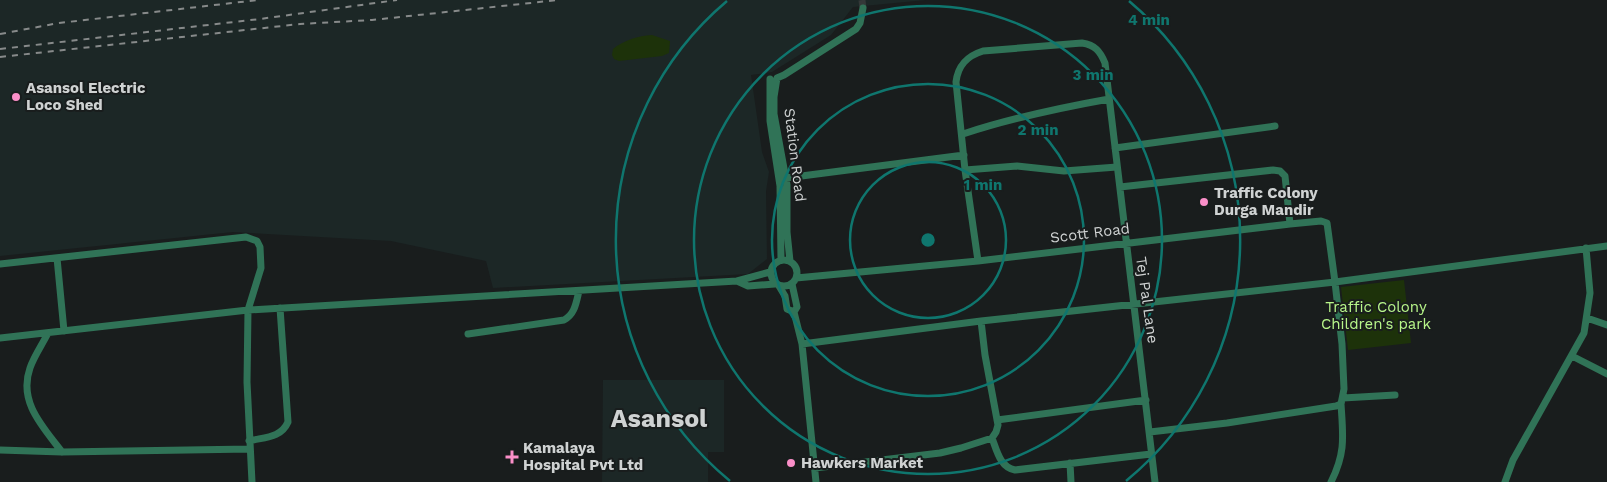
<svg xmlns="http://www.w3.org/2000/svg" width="1607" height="482" font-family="'Work Sans',sans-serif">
	<rect width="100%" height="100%" fill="#191d1d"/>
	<!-- built -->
	<path fill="#1c2726" d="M 0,0 L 926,0 L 853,7 L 831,35 L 772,72 L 751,75 L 762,152 L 769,172 L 766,191 L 767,259 L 748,274 L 493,288 L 486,261 L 391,241 L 233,232 L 0,256 Z
		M 603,380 L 724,380 L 724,452 L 708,452 L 708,482 L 602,482 Z"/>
	<!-- green -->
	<path fill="#1d320a" d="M 652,35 L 670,41 L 669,53 L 662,56 L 619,61 L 614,59 L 612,55 L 613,49 C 624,40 638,36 652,35 Z
		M 1404,280 L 1411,343 L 1348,350 L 1341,287 Z"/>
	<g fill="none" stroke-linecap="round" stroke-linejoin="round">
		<!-- minor-tunnel -->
		<path stroke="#343838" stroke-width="7" stroke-dasharray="7 3.5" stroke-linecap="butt" d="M 862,0 L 863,8"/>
		<!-- minor -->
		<path stroke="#307357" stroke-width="7" d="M 770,79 L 770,121 L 780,186 L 781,260
			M 963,134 C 1011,118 1059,108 1109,99
			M 1115,148 L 1275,126
			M 965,170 L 1017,166 L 1064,171 L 1117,167
			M 786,178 L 964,155
			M 1120,187 L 1273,170 L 1280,171 L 1285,176 L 1290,224
			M 57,258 L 64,331
			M771 273a13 13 0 1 1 26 0a13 13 0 1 1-26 0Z
			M 790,261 L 787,232 L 787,185 L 774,114 L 774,97 L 777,78 L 784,75 L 856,29 L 860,23 L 863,8
			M 978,261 L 965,170 L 956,82 C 958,65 967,56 983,51 L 1082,43 C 1095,45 1100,51 1105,63 L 1155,482
			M 0,264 L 246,237 L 257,241 L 260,247 L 261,268 L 248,310 L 247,382 L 252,482
			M 770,272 L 737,281 L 748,286 L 775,284
			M 796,278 L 978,261 L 1290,224 L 1321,221 L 1327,223 L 1335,282 L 1342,344 L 1344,389 L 1341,404 L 1336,406 L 1227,423 L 1150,432
			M 779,286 L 785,296 L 787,309 L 794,312 L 797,307 L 792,284
			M 794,312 L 802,344 L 816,482
			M 1587,318 L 1607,325
			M 48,333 C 42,345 34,356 30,368 C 18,402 43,427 62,452
			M 468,334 L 564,320 C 575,314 576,303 579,291
			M 0,338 L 248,310 L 737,281
			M 802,344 L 981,321 L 1335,282 L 1607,246
			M 1572,356 L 1607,374
			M 1343,398 L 1395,395
			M 997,420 L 1146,400
			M 992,438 C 997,451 1000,467 1015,470 L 1151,454
			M 249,441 C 265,437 281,438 288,422 L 280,308
			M 0,450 L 62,452 L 250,449
			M 1070,463 L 1071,482
			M 815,468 L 940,453 L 961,448 L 992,438 L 996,432 L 998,425 L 985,355 L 981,321
			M 1331,482 C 1346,452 1343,436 1341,404
			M 1505,482 L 1513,460 L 1584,333 L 1590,293 L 1586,248"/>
		<!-- rail -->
		<path stroke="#878a8a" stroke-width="2" stroke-dasharray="6 6" stroke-linecap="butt" d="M 0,34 L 59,23 L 258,0
			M 0,49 L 260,19 L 397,0
			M 0,57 L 300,24 L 372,20 L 558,0"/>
	</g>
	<!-- distance rings -->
	<g fill="none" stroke="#0f766e" stroke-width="2.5">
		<circle cx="928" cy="240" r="78"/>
		<circle cx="928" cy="240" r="156"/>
		<circle cx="928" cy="240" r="234"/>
		<path d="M730 481A312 312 0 0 1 727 1M1129 1A312 312 0 0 1 1126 481"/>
	</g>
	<!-- markers -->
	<g fill="#fa8fc8" stroke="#191d1d" stroke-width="2">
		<circle cx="16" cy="97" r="5"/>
		<circle cx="1204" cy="202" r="5"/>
		<path d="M509.5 449.5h5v5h5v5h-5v5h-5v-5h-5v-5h5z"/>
		<circle cx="791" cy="463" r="5"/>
	</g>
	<g text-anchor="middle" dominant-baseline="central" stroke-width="4" stroke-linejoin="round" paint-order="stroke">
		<!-- poi labels -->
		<g font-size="15" font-weight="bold" fill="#cfd2d2" stroke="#191d1d" text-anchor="start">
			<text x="26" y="88">Asansol Electric<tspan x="26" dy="17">Loco Shed</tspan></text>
			<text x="1214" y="193">Traffic Colony<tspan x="1214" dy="17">Durga Mandir</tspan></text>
			<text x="523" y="448">Kamalaya<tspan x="523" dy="17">Hospital Pvt Ltd</tspan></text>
			<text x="801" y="463">Hawkers Market</text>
		</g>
		<!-- street labels -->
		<g font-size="15" fill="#cfd2d2" stroke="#191d1d">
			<text transform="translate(795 155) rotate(83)">Station Road</text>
			<text transform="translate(1090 233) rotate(-7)">Scott Road</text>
			<text transform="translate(1147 300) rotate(82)">Tej Pal Lane</text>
		</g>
		<!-- park labels -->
		<g font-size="15" fill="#b8f68a" stroke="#191d1d">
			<text x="1376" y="307">Traffic Colony<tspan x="1376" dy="17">Children's park</tspan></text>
		</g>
		<!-- town labels -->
		<g font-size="25" font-weight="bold" fill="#cfd2d2" stroke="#191d1d">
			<text x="659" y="418">Asansol</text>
		</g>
	</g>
	<circle cx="928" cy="240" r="8" fill="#0f766e" stroke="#191d1d" stroke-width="2.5"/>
	<g font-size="15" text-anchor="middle" font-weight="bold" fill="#0f766e" stroke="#191d1d" stroke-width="4" stroke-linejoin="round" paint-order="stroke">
		<text x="1149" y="25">4 min</text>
		<text x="1093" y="80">3 min</text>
		<text x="1038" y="135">2 min</text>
		<text x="983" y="190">1 min</text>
	</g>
</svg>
